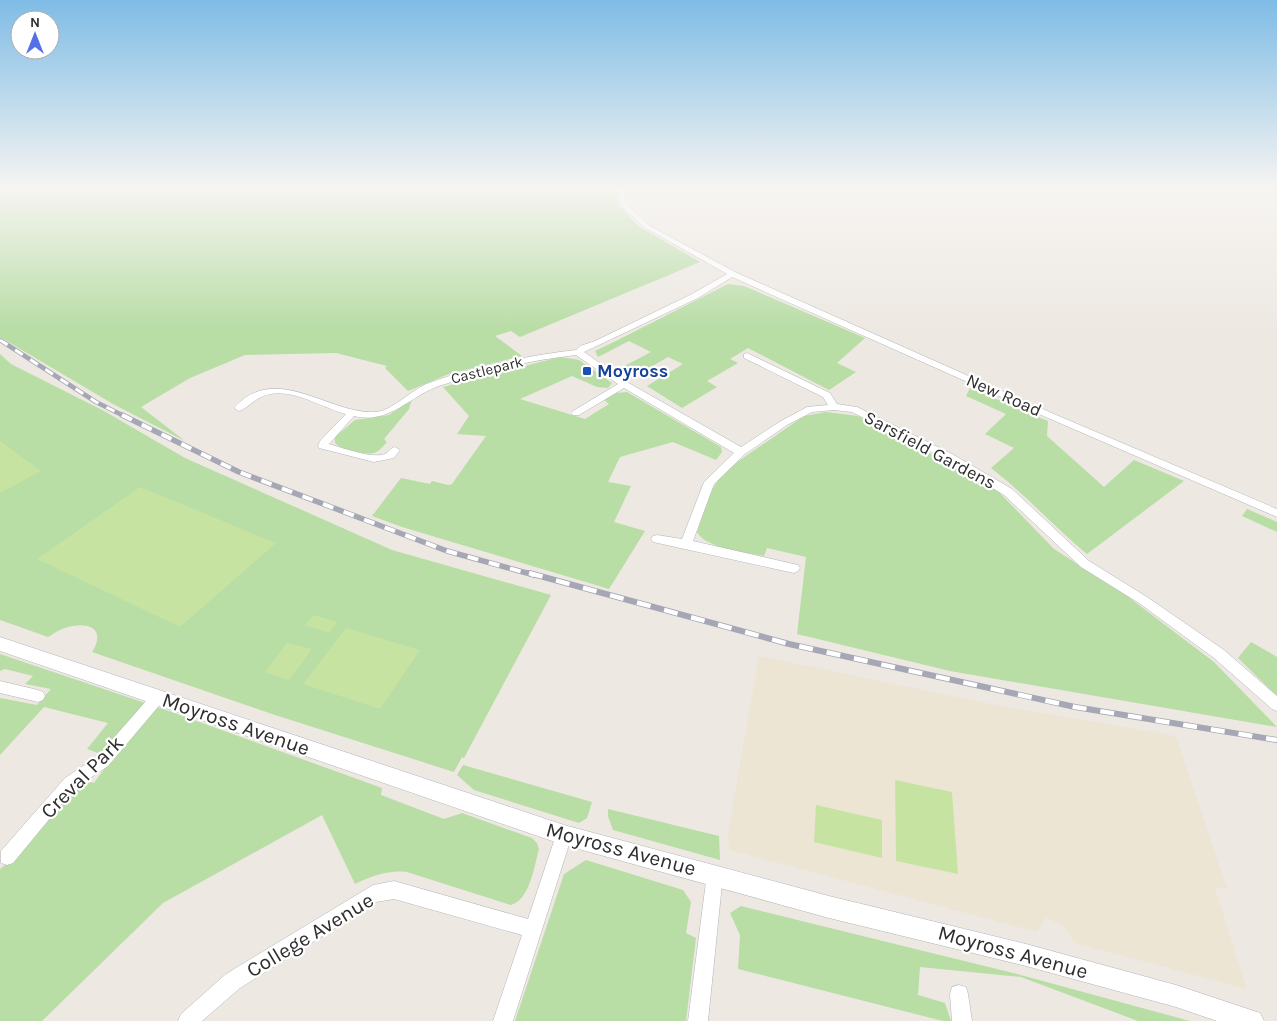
<svg xmlns="http://www.w3.org/2000/svg" width="1277" height="1021" font-family="Karla,sans-serif">
	<rect width="100%" height="100%" fill="#ede8e2"/>
	<!-- education -->
	<path fill="#ede5d4" d="M 759,656 L 986,703 L 1176,736 L 1227,888 L 1215,888 L 1247,989 L 1074,943 L 1064,926 L 1046,918 L 1037,932 L 729,850 L 728,832 Z"/>
	<!-- green -->
	<path fill="#b8dda5" d="M 0,187 L 616,187 L 618,204 L 638,226 L 700,262 L 520,337 L 511,331 L 495,336 L 522,356 L 449,374 L 408,391 L 385,368 L 387,366 L 336,353 L 245,355 L 190,378 L 141,407 L 185,441 L 113,404 L 0,337 Z
		M 728,284 L 744,286 L 865,338 L 837,363 L 856,372 L 829,390 L 748,348 L 730,359 L 738,363 L 707,381 L 717,387 L 682,408 L 647,386 L 683,364 L 668,357 L 632,378 L 619,369 L 651,352 L 629,341 L 598,357 L 595,351 L 620,339 Z
		M 0,354 L 11,364 L 104,411 L 185,458 L 392,550 L 551,595 L 464,758 L 462,757 L 454,772 L 272,714 L 92,652 C 104,634 95,622 73,626 C 64,627 56,632 48,637 L 0,620 Z
		M 560,357 L 579,360 L 612,383 L 608,388 L 597,387 L 572,376 L 520,399 L 585,419 L 609,404 L 604,400 L 616,393 L 627,392 L 721,447 L 722,452 L 716,460 L 673,442 L 620,457 L 608,482 L 631,486 L 614,522 L 645,531 L 609,589 L 402,527 L 372,516 L 401,478 L 430,484 L 432,481 L 448,485 L 452,484 L 486,436 L 457,434 L 469,416 L 443,387 Z
		M 970,388 L 1048,421 L 1047,436 L 1104,487 L 1134,460 L 1184,481 L 1087,554 C 1053,526 1025,494 991,468 L 1014,448 L 985,434 L 1006,414 L 966,396 Z
		M 412,399 L 409,409 L 384,439 L 387,442 C 383,446 380,451 374,453 C 364,455 342,450 335,443 L 335,437 L 355,420 L 389,415 Z
		M 826,412 L 858,416 L 993,486 L 1054,549 L 1127,596 L 1214,662 L 1277,727 L 950,671 L 797,634 L 806,557 L 767,548 L 764,556 C 747,552 706,549 697,532 L 710,494 L 718,480 L 730,467 L 804,416 Z
		M 1247,509 L 1277,522 L 1277,532 L 1242,516 Z
		M 1251,642 L 1277,657 L 1277,696 L 1238,658 Z
		M 0,654 L 169,711 L 382,788 L 381,795 L 444,819 L 462,813 L 532,838 L 537,843 L 539,849 C 534,867 530,899 511,905 L 407,872 C 388,870 372,876 355,884 L 322,815 L 163,903 L 42,1021 L 0,1021 L 0,869 L 13,859 L 82,779 L 94,783 L 112,758 L 87,749 L 108,723 L 44,707 L 0,755 L 0,698 L 37,705 L 51,689 L 25,684 L 33,676 L 5,669 L 0,671 Z
		M 463,765 L 592,802 L 587,818 L 579,823 L 474,790 L 457,775 Z
		M 608,809 L 719,836 L 720,860 L 613,830 L 608,816 Z
		M 586,860 L 683,890 L 691,902 L 686,933 L 696,938 L 686,1021 L 515,1021 L 564,874 Z
		M 741,906 L 1013,973 L 1190,1021 L 1138,1021 L 1021,977 L 920,967 L 918,995 L 945,1003 L 951,1021 L 943,1021 L 738,969 L 740,935 L 730,913 Z"/>
	<!-- pitch -->
	<path fill="#c7e3a2" d="M 0,441 L 41,471 L 0,493 Z
		M 140,487 L 276,543 L 180,627 L 37,559 Z
		M 314,615 L 337,622 L 329,633 L 305,625 Z
		M 346,628 L 420,650 L 380,709 L 303,684 Z
		M 287,643 L 312,649 L 289,680 L 265,672 Z
		M 895,780 L 952,792 L 958,874 L 896,861 Z
		M 816,805 L 882,820 L 882,858 L 814,842 Z"/>
	<g fill="none" stroke-linecap="round" stroke-linejoin="round">
		<!-- minor casing -->
		<g stroke="#b2b4bc" stroke-width="1">
			<path id="minor" d="M 618,187 L 624,187 L 627,204 L 648,225 L 735,272 L 1054,414 L 1277,509 L 1277,517 L 1048,418 L 732,277 L 698,298 L 584,352 L 627,382 L 741,447 L 781,421 L 807,407 L 828,405 L 823,397 L 744,358 L 744,354 L 747,353 L 830,393 L 837,404 L 857,407 L 952,454 L 1012,489 L 1089,561 L 1147,597 L 1224,650 L 1277,696 L 1277,711 L 1272,709 L 1214,658 L 1139,603 L 1081,567 L 1004,495 L 944,458 L 852,412 L 834,410 L 812,412 L 787,425 L 745,454 L 714,484 L 693,541 L 798,565 L 800,568 L 798,571 L 794,573 L 653,542 L 651,539 L 653,536 L 657,535 L 682,539 L 704,482 L 734,453 L 624,388 L 579,415 L 573,415 L 571,413 L 573,411 L 618,384 L 576,355 C 531,360 485,371 442,385 C 410,395 390,425 354,416 L 329,444 C 343,448 372,459 385,454 C 389,452 390,448 395,447 L 400,450 L 394,458 L 374,462 L 319,448 L 318,446 L 320,441 L 346,414 C 319,407 286,383 259,398 C 253,402 248,406 242,410 L 239,411 L 234,408 C 276,361 329,415 376,412 C 392,411 412,389 429,383 C 472,367 530,355 576,350 L 580,346 L 595,341 L 692,294 L 727,274 L 644,227 L 621,205 Z
				M 0,681 L 38,690 L 43,692 L 45,696 L 43,700 L 38,702 L 0,693 Z
				M 158,691 L 163,693 L 165,697 L 163,701 L 108,766 L 75,788 L 13,863 L 7,865 L 1,863 L 1,851 L 65,778 L 98,756 L 153,693 Z
				M 564,827 L 570,829 L 572,835 L 513,1021 L 493,1021 L 522,935 L 394,899 L 376,902 L 240,988 L 202,1021 L 178,1021 L 181,1014 L 226,974 L 373,885 L 394,881 L 528,919 L 558,829 Z
				M 715,866 L 721,868 L 723,874 L 708,1021 L 688,1021 L 707,874 L 709,868 Z
				M 959,985 L 966,987 L 968,994 L 972,1021 L 952,1021 L 950,994 L 952,987 Z"/>
		</g>
		<!-- tertiary casing -->
		<g stroke="#b2b4bc" stroke-width="1">
			<path id="tertiary" d="M 0,637 L 564,825 L 829,896 L 1026,944 L 1176,985 L 1260,1013 L 1264,1021 L 1217,1021 L 1176,1007 L 1026,966 L 829,918 L 564,845 L 0,651 Z"/>
		</g>
		<!-- minor -->
		<use href="#minor" fill="#fff" fill-rule="evenodd"/>
		<!-- tertiary -->
		<use href="#tertiary" fill="#fff" fill-rule="evenodd"/>
		<!-- rail-far2 casing -->
		<g stroke="#a5a7b5" stroke-width="4.5">
			<path id="rail-far2" d="M 0,340 L 96,402 L 124,416"/>
		</g>
		<!-- rail-far1 casing -->
		<g stroke="#a5a7b5" stroke-width="5.5">
			<path id="rail-far1" d="M 122,415 L 239,472 L 447,551 L 534,575"/>
		</g>
		<!-- rail casing -->
		<g stroke="#a5a7b5" stroke-width="6">
			<path id="rail" d="M 529,573 L 789,644 L 1075,707 L 1277,740"/>
		</g>
		<!-- rail-far2 -->
		<use href="#rail-far2" stroke="#fff" stroke-width="3" stroke-dasharray="9" stroke-linecap="butt"/>
		<!-- rail-far1 -->
		<use href="#rail-far1" stroke="#fff" stroke-width="4" stroke-dasharray="11" stroke-linecap="butt"/>
		<!-- rail -->
		<use href="#rail" stroke="#fff" stroke-width="4.5" stroke-dasharray="14" stroke-linecap="butt"/>
	</g>
	<!-- sky -->
	<linearGradient id="sky" x2="0" y2="1"><stop stop-color="#7fbce6"/><stop offset="0.57" stop-color="#f7f5f2"/><stop offset="1" stop-color="#f7f5f2" stop-opacity="0"/></linearGradient>
	<rect width="1277" height="330" fill="url(#sky)"/>
	<!-- markers -->
	<rect fill="#1a4fb4" stroke="#fff" stroke-width="2" x="582" y="366" width="10" height="10" rx="2.5"/>
	<g text-anchor="middle" dominant-baseline="central" stroke-width="4.5" stroke-linejoin="round" paint-order="stroke">
		<!-- far-street labels -->
		<g font-size="15" fill="#2e2e2e" stroke="#fff">
			<text transform="translate(487 370) rotate(-14)">Castlepark</text>
		</g>
		<!-- transit labels -->
		<g font-size="18" font-weight="bold" fill="#164399" stroke="#fff" text-anchor="start">
			<text x="597" y="371">Moyross</text>
		</g>
		<!-- street labels -->
		<g font-size="18" fill="#2e2e2e" stroke="#fff">
			<text transform="translate(1004 395) rotate(24)">New Road</text>
			<text transform="translate(930 450) rotate(28)">Sarsfield Gardens</text>
		</g>
		<!-- near-street labels -->
		<g font-size="21" fill="#2e2e2e" stroke="#fff">
			<text transform="translate(236 724) rotate(19)">Moyross Avenue</text>
			<text transform="translate(82 777) rotate(-45)">Creval Park</text>
			<text transform="translate(621 849) rotate(15)">Moyross Avenue</text>
			<text transform="translate(310 935) rotate(-31)">College Avenue</text>
			<text transform="translate(1013 952) rotate(15)">Moyross Avenue</text>
		</g>
	</g>
	<!-- north arrow -->
	<g transform="translate(35 35)"><circle r="24" fill="#ffffff" stroke="#ababab"/>
	<path d="M0-4L9 19L0 12L-9 19Z" fill="#5570e7"/>
	<text y="-8" font-size="14" font-weight="bold" text-anchor="middle" fill="#2e2e2e">N</text>
	</g>
</svg>
